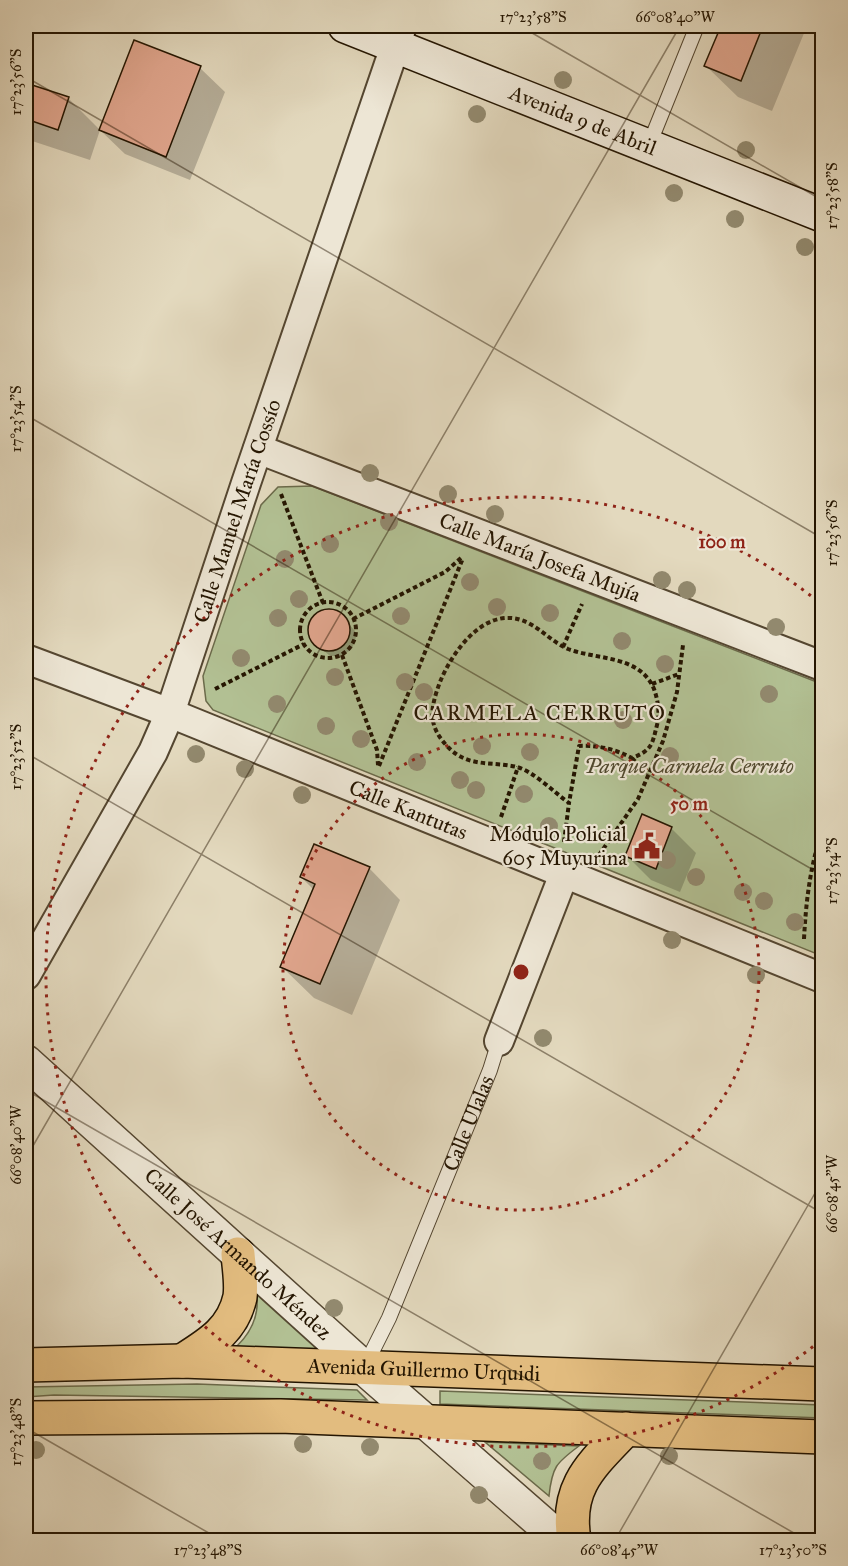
<svg xmlns="http://www.w3.org/2000/svg" width="848" height="1566" font-family="'IM FELL Great Primer',serif">
	<rect width="100%" height="100%" fill="#e3d9be"/>
	<filter id="stains"><feTurbulence type="fractalNoise" baseFrequency=".00333" numOctaves="4"/><feColorMatrix values="0 0 0 0 .2 0 0 0 0 .09 0 0 0 0 .02 0 0 0 .5 -.17"/></filter>
	<radialGradient id="worn" r=".72"><stop offset=".6" stop-color="#630" stop-opacity="0"/><stop offset="1" stop-color="#630" stop-opacity=".3"/></radialGradient>
	<!-- green -->
	<path fill="#b2c093" stroke="#6b6a4a" stroke-width="1.5" d="M 312,486 L 822,684 L 822,956 L 213,710 L 206,701 L 203,676 L 261,505 L 278,487 Z
		M 257,1295 L 319,1351 L 236,1347 C 251,1333 259,1316 257,1295 Z
		M 197,1384 L 357,1390 L 367,1400 L 54,1395 L 26,1397 L 26,1387 Z
		M 440,1391 L 822,1405 L 822,1418 L 440,1404 Z
		M 485,1442 L 579,1446 C 556,1463 552,1467 549,1496 Z"/>
	<!-- shadow -->
	<path fill="#0003" d="M 722,26 L 807,26 L 772,111 L 738,97 L 706,66 Z
		M 135,42 L 200,68 L 225,92 L 190,180 L 125,154 L 100,130 Z
		M 26,85 L 68,98 L 100,130 L 90,160 L 26,139 Z
		M 327,610 L 339,613 L 355,631 L 356,637 L 352,649 L 342,656 L 330,656 L 312,640 L 309,634 L 311,621 L 315,616 Z
		M 671,828 L 696,853 L 680,892 L 651,880 L 627,856 Z
		M 369,868 L 400,900 L 352,1015 L 314,998 L 282,967 L 314,890 L 301,877 Z"/>
	<!-- building -->
	<path fill="#e1a68e" stroke="#241501" stroke-width="1.5" d="M 721,26 L 763,26 L 741,81 L 704,66 Z
		M 134,40 L 201,66 L 166,157 L 99,130 Z
		M 26,83 L 69,97 L 58,130 L 26,119 Z
		M308 630a21 21 0 1 1 42 0a21 21 0 1 1-42 0Z
		M 642,814 L 672,827 L 656,869 L 625,856 Z
		M 314,844 L 370,867 L 320,984 L 280,967 L 315,884 L 300,877 Z"/>
	<g fill="none" stroke-linecap="round" stroke-linejoin="round">
		<!-- service casing -->
		<g stroke="#544630" stroke-width="16">
			<g id="service">
				<path d="M 649,145 L 697,26"/>
				<path id="s1" d="M 365,1366 L 389,1318 L 490,1070 L 499,1041"/>
			</g>
		</g>
		<!-- minor casing -->
		<g stroke="#544630" stroke-width="32">
			<g id="minor">
				<path id="s2" d="M 258,449 L 822,666"/>
				<path id="s3" d="M 26,659 L 170,713 L 822,978"/>
				<path id="s4" d="M 26,975 L 153,752 L 170,713 L 246,483 L 402,26"/>
				<path d="M 499,1041 L 564,874"/>
			</g>
		</g>
		<!-- tertiary casing -->
		<g stroke="#544630" stroke-width="36">
			<g id="tertiary">
				<path id="s5" d="M 26,1062 L 364,1368 L 561,1540"/>
			</g>
		</g>
		<!-- secondary casing -->
		<g stroke="#241501" stroke-width="36">
			<g id="secondary">
				<path id="s6" d="M 345,26 L 822,215"/>
			</g>
		</g>
		<!-- primary casing -->
		<g stroke="#241501" stroke-width="36">
			<g id="primary">
				<path d="M 182,1361 C 209,1344 233,1330 240,1297 C 242,1284 239,1267 238,1254"/>
				<path id="s7" d="M 26,1365 L 182,1361 L 822,1384"/>
				<path d="M 26,1418 L 280,1416 L 822,1437"/>
				<path d="M 574,1540 C 565,1486 592,1465 626,1429"/>
			</g>
		</g>
		<!-- path -->
		<path stroke="#241501" stroke-width="4" stroke-dasharray="4.5 3" stroke-linecap="butt" d="M 281,494 L 323,603
			M300 630a28 28 0 1 1 56 0a28 28 0 1 1-56 0Z
			M 353,619 L 445,572 L 461,558
			M 563,647 L 582,604
			M 342,655 L 377,750 L 378,765
			M 652,684 L 679,674
			M 215,689 L 304,644
			M 632,758 L 647,775
			M 379,766 L 463,558
			M 501,817 L 518,767
			M 564,842 L 569,803 C 555,793 533,771 517,767 C 493,761 469,768 449,748 C 427,726 430,709 440,682 C 454,648 489,601 530,624 C 543,631 554,643 568,649 C 597,660 640,655 654,689 C 658,700 660,714 657,725 C 652,745 652,750 632,758 C 615,749 598,745 579,746 L 569,803
			M 599,855 L 638,799 L 663,741 L 677,692 L 683,645
			M 804,939 C 806,901 810,867 822,831"/>
		<!-- service -->
		<use href="#service" stroke="#ede6d5" stroke-width="14"/>
		<!-- minor -->
		<use href="#minor" stroke="#ede6d5" stroke-width="28"/>
		<!-- tertiary -->
		<use href="#tertiary" stroke="#ede6d5" stroke-width="33"/>
		<!-- secondary -->
		<use href="#secondary" stroke="#ede6d5" stroke-width="33"/>
		<!-- primary -->
		<use href="#primary" stroke="#e2bc7f" stroke-width="33"/>
	</g>
	<!-- trees -->
	<g fill="#92896e">
		<circle cx="563" cy="80" r="9"/>
		<circle cx="477" cy="114" r="9"/>
		<circle cx="746" cy="150" r="9"/>
		<circle cx="674" cy="193" r="9"/>
		<circle cx="735" cy="219" r="9"/>
		<circle cx="805" cy="247" r="9"/>
		<circle cx="370" cy="473" r="9"/>
		<circle cx="448" cy="494" r="9"/>
		<circle cx="495" cy="514" r="9"/>
		<circle cx="389" cy="522" r="9"/>
		<circle cx="330" cy="544" r="9"/>
		<circle cx="285" cy="559" r="9"/>
		<circle cx="662" cy="580" r="9"/>
		<circle cx="470" cy="582" r="9"/>
		<circle cx="687" cy="590" r="9"/>
		<circle cx="299" cy="599" r="9"/>
		<circle cx="497" cy="607" r="9"/>
		<circle cx="550" cy="613" r="9"/>
		<circle cx="401" cy="616" r="9"/>
		<circle cx="278" cy="618" r="9"/>
		<circle cx="776" cy="627" r="9"/>
		<circle cx="622" cy="641" r="9"/>
		<circle cx="241" cy="658" r="9"/>
		<circle cx="665" cy="664" r="9"/>
		<circle cx="335" cy="677" r="9"/>
		<circle cx="405" cy="682" r="9"/>
		<circle cx="424" cy="692" r="9"/>
		<circle cx="769" cy="694" r="9"/>
		<circle cx="277" cy="704" r="9"/>
		<circle cx="623" cy="720" r="9"/>
		<circle cx="326" cy="726" r="9"/>
		<circle cx="361" cy="739" r="9"/>
		<circle cx="482" cy="746" r="9"/>
		<circle cx="530" cy="752" r="9"/>
		<circle cx="196" cy="754" r="9"/>
		<circle cx="670" cy="756" r="9"/>
		<circle cx="417" cy="762" r="9"/>
		<circle cx="245" cy="769" r="9"/>
		<circle cx="460" cy="780" r="9"/>
		<circle cx="476" cy="790" r="9"/>
		<circle cx="524" cy="794" r="9"/>
		<circle cx="302" cy="795" r="9"/>
		<circle cx="549" cy="826" r="9"/>
		<circle cx="667" cy="860" r="9"/>
		<circle cx="696" cy="877" r="9"/>
		<circle cx="743" cy="892" r="9"/>
		<circle cx="764" cy="901" r="9"/>
		<circle cx="795" cy="922" r="9"/>
		<circle cx="672" cy="940" r="9"/>
		<circle cx="756" cy="975" r="9"/>
		<circle cx="543" cy="1038" r="9"/>
		<circle cx="334" cy="1308" r="9"/>
		<circle cx="303" cy="1444" r="9"/>
		<circle cx="370" cy="1447" r="9"/>
		<circle cx="36" cy="1450" r="9"/>
		<circle cx="669" cy="1456" r="9"/>
		<circle cx="542" cy="1461" r="9"/>
		<circle cx="479" cy="1495" r="9"/>
	</g>
	<!-- ticks -->
	<path fill="none" stroke="#241501" stroke-width="1.5" stroke-opacity="0.45" d="M 520,26 L 822,200M 26,77 L 822,538M 26,415 L 822,875M 26,753 L 822,1213M 26,1090 L 806,1540M 26,1158 L 680,26M 26,1428 L 221,1540M 615,1540 L 822,1181"/>
	<!-- distance rings -->
	<g fill="none" stroke="#8f2418" stroke-width="3" stroke-dasharray="3 6">
		<circle cx="521" cy="972" r="238"/>
		<path d="M820 1341A475 475 0 1 1 820 603"/>
	</g>
	<!-- icons -->
	<defs>
		<g id="civic-bare" transform="scale(2.07)"><path d="M-.6-6.5H3V-4.5H.6V-3L4-1V1h2V6H-6V1h2V-1L-.6-3ZM-1.2 2.5V6h2.4V2.5Z" fill="#8f2418" stroke="#ede6d5" stroke-width="2.5" paint-order="stroke"/></g>
	</defs>
	<g fill-rule="evenodd">
		<use href="#civic-bare" x="647" y="846"/>
	</g>
	<g text-anchor="middle" dominant-baseline="central" stroke-width="4.5" stroke-linejoin="round" paint-order="stroke">
		<!-- street labels -->
		<g font-size="21" fill="#241501" stroke="#ede6d5">
			<text stroke="none"><textPath href="#s6" startOffset="256">Avenida 9 de Abril</textPath></text>
			<text stroke="none"><textPath href="#s4" startOffset="512">Calle Manuel María Cossío</textPath></text>
			<text stroke="none"><textPath href="#s2" startOffset="302">Calle María Josefa Mujía</textPath></text>
			<text stroke="none"><textPath href="#s3" startOffset="411">Calle Kantutas</textPath></text>
			<text stroke="none"><textPath href="#s1" startOffset="264">Calle Ulalas</textPath></text>
			<text stroke="none"><textPath href="#s5" startOffset="286">Calle José Armando Méndez</textPath></text>
			<text stroke="none"><textPath href="#s7" startOffset="398">Avenida Guillermo Urquidi</textPath></text>
		</g>
		<!-- park labels -->
		<g font-size="21" font-style="italic" fill="#4f482d" stroke="#ede6d5">
			<text x="689" y="766">Parque Carmela Cerruto</text>
		</g>
		<!-- poi labels -->
		<g font-size="21" fill="#241501" stroke="#ede6d5" text-anchor="end">
			<text x="627" y="834">Módulo Policial<tspan x="627" dy="24">605 Muyurina</tspan></text>
		</g>
		<!-- neighbourhood labels -->
		<g font-size="22" letter-spacing="1.5" fill="#241501" stroke="#ede6d5">
			<text x="540" y="712">CARMELA CERRUTO</text>
		</g>
	</g>
	<circle cx="521" cy="972" r="9" fill="#8f2418" stroke="#ede6d5" stroke-width="3"/>
	<g font-size="18" text-anchor="middle" font-weight="bold" fill="#8f2418" stroke="#ede6d5" stroke-width="4.5" stroke-linejoin="round" paint-order="stroke">
		<text x="722" y="548">100 m</text>
		<text x="689" y="810">50 m</text>
	</g>
	<!-- margin -->
	<rect width="848" height="1566" fill="none" stroke="#e3d9be" stroke-width="66"/>
	<rect x="33" y="33" width="782" height="1500" fill="none" stroke="#241501" stroke-width="2"/>
	<g font-size="15" text-anchor="middle" fill="#241501">
		<text x="533" y="22">17°23'58"S</text>
		<text x="675" y="22">66°08'40"W</text>
		<text transform="translate(16 82) rotate(-90)" y="5">17°23'56"S</text>
		<text transform="translate(832 196) rotate(-90)" y="5">17°23'58"S</text>
		<text transform="translate(16 419) rotate(-90)" y="5">17°23'54"S</text>
		<text transform="translate(832 533) rotate(-90)" y="5">17°23'56"S</text>
		<text transform="translate(16 757) rotate(-90)" y="5">17°23'52"S</text>
		<text transform="translate(832 871) rotate(-90)" y="5">17°23'54"S</text>
		<text transform="translate(16 1145) rotate(-90)" y="5">66°08'40"W</text>
		<text transform="translate(832 1194) rotate(-90)" y="5">66°08'45"W</text>
		<text transform="translate(16 1432) rotate(-90)" y="5">17°23'48"S</text>
		<text x="208" y="1555">17°23'48"S</text>
		<text x="619" y="1555">66°08'45"W</text>
		<text x="793" y="1555">17°23'50"S</text>
	</g>
	<rect width="100%" height="100%" filter="url(#stains)"/>
	<rect width="100%" height="100%" fill="url(#worn)"/>
</svg>
